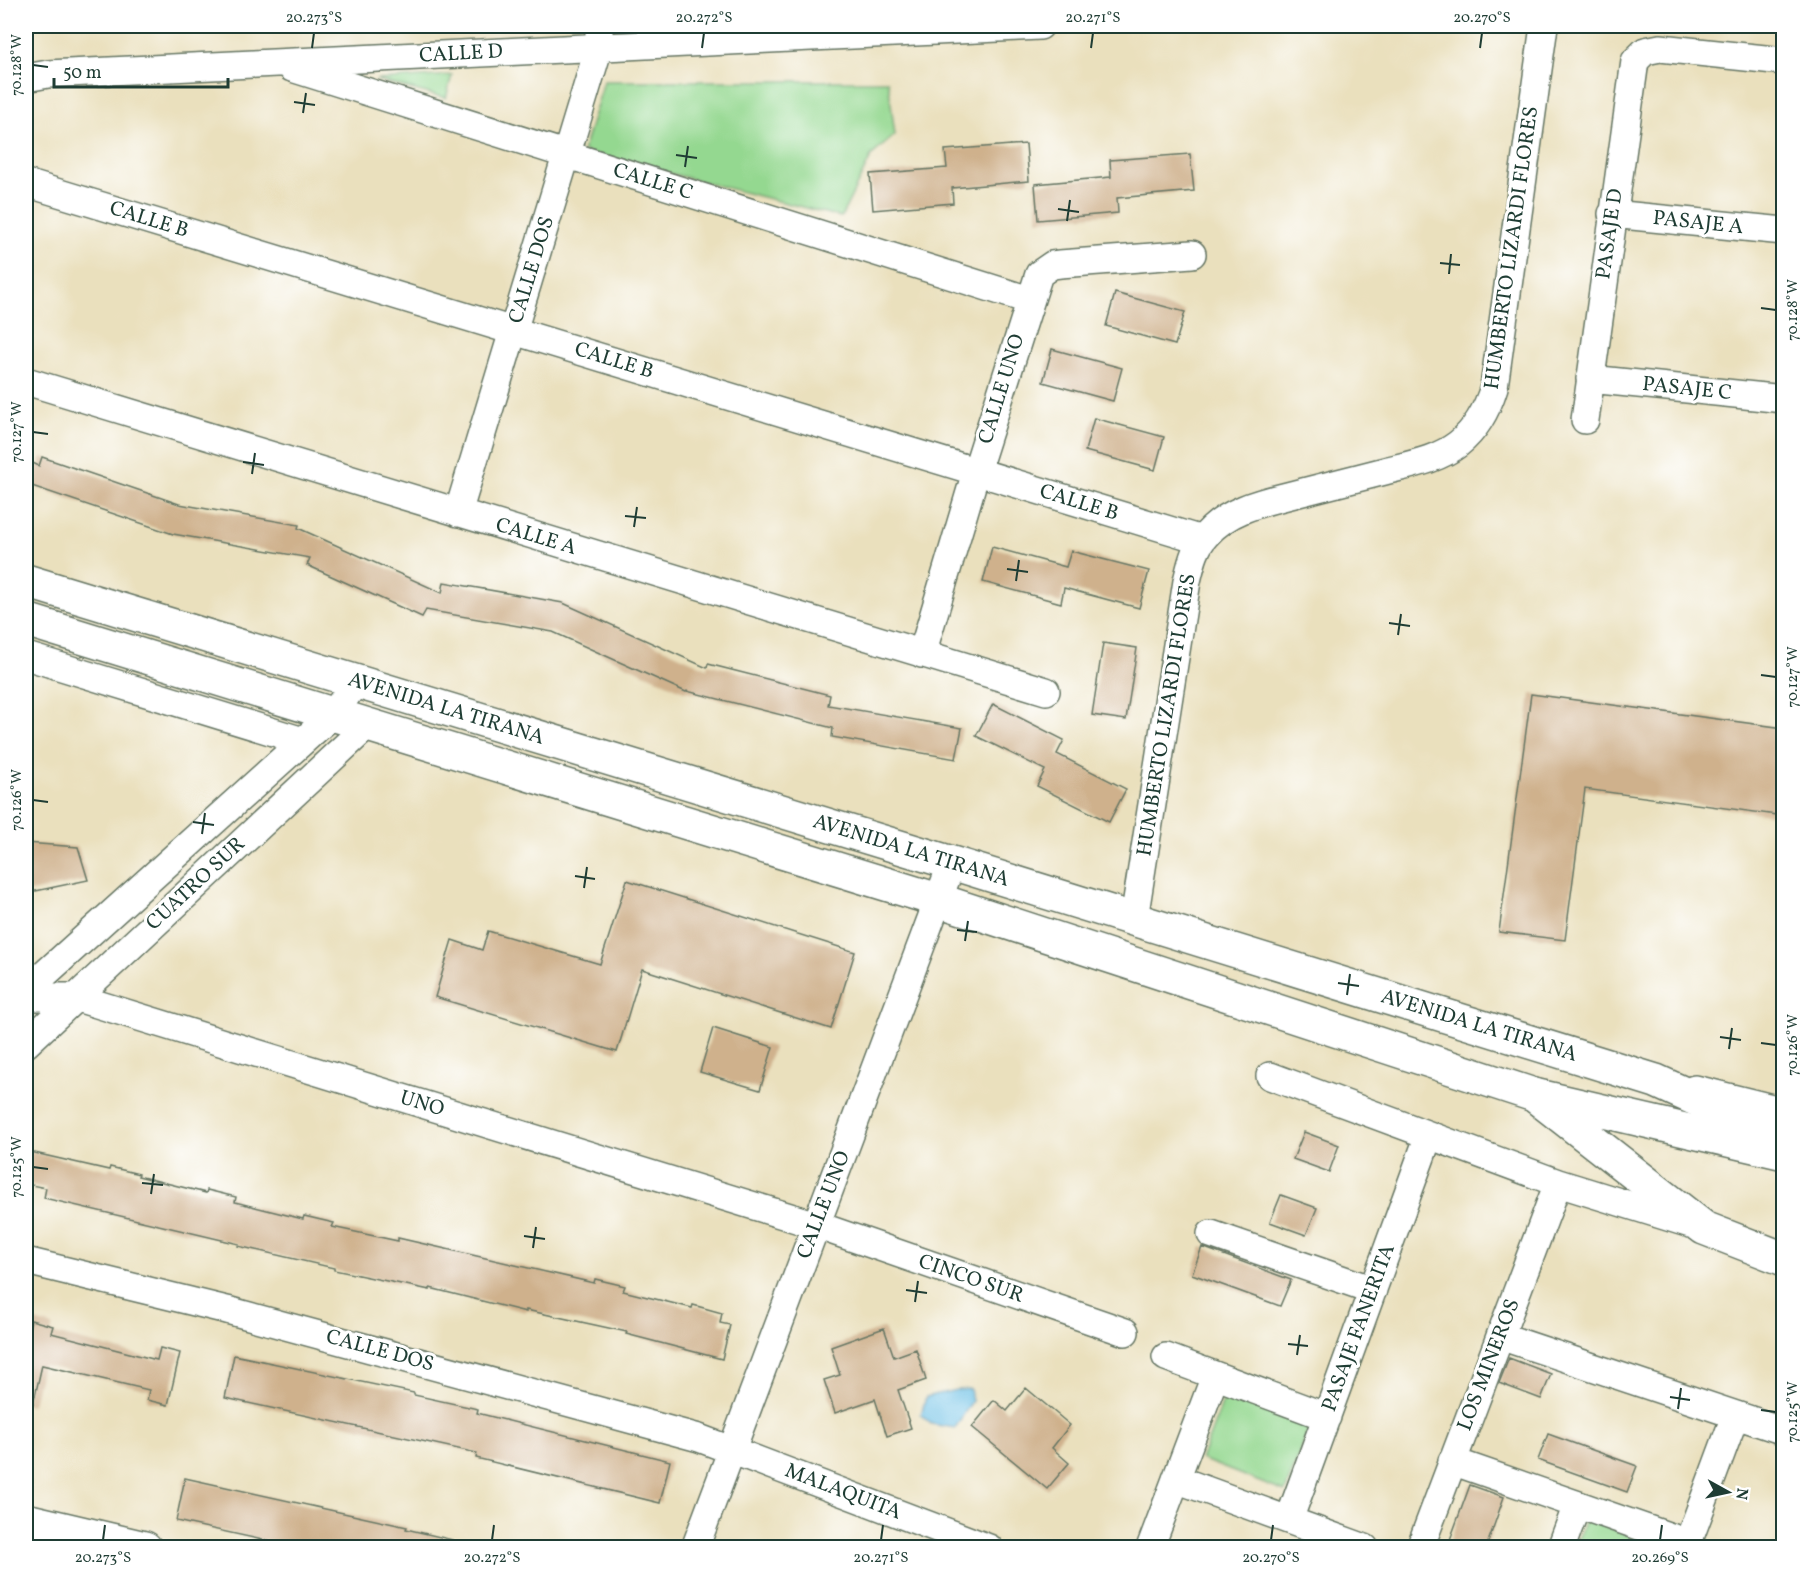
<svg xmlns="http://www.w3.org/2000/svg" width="1809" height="1573" font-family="Vollkorn,serif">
	<rect width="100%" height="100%" fill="#fff"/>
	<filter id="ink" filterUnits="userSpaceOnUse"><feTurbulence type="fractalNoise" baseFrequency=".0167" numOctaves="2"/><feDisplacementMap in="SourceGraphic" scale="12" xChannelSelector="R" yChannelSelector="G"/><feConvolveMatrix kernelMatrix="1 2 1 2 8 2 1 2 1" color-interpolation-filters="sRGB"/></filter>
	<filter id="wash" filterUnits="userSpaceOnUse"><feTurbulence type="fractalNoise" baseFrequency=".008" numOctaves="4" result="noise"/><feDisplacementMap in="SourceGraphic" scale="24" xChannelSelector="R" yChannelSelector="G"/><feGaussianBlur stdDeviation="1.35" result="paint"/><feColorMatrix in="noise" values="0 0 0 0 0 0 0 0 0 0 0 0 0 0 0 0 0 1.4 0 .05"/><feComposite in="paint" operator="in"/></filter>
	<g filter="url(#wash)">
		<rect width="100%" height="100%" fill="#eae0bd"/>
		<!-- green -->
		<path fill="#94d890" stroke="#5a8a62" stroke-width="1.5" d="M 452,75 L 446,98 L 376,80 Z
			M 604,81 L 888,81 L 895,135 L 872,155 L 841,217 L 583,151 Z
			M 1227,1391 L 1311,1423 L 1285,1492 L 1201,1459 Z
			M 1585,1519 L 1665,1548 L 1575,1548 Z"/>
		<!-- water -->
		<path fill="#67bee4" stroke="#437e8c" stroke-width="1.5" d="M 970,1389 L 972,1401 L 955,1428 L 931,1424 L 921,1415 L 926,1397 L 956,1390 Z"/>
		<g id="blocks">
			<!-- building -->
			<path fill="#cfb18c" d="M 1026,144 L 1029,181 L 952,188 L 953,203 L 873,210 L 870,174 L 947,168 L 945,150 Z
				M 1190,154 L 1194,191 L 1117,198 L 1118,213 L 1038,220 L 1035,184 L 1111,177 L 1110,160 Z
				M 1115,293 L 1185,312 L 1175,345 L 1106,326 Z
				M 1052,349 L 1122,368 L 1113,401 L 1043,382 Z
				M 1094,418 L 1164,437 L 1155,470 L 1085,451 Z
				M 42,457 L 179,504 L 299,525 L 298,528 L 442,593 L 444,582 L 563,603 L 707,668 L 708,664 L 830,695 L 828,705 L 962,728 L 956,759 L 832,737 L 833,728 L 687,691 L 686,692 L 553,632 L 426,610 L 422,617 L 307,565 L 310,558 L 173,534 L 26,484 L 26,460 L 39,466 Z
				M 992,547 L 1066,567 L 1071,551 L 1149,571 L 1139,608 L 1064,588 L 1061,603 L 983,582 Z
				M 1103,643 L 1137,648 L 1126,720 L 1092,715 Z
				M 1531,694 L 1784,728 L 1784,816 L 1585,789 L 1565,940 L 1499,932 Z
				M 993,704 L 1064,740 L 1057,754 L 1126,789 L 1109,822 L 1037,786 L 1045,770 L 976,736 Z
				M 26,843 L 78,847 L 88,880 L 26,893 Z
				M 627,880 L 855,952 L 831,1029 L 642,969 L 617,1052 L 435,997 L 452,940 L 482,950 L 488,931 L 600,964 Z
				M 713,1028 L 773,1047 L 760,1090 L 700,1072 Z
				M 1304,1132 L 1339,1145 L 1329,1172 L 1293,1159 Z
				M 26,1151 L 109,1170 L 110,1167 L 139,1174 L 138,1176 L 206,1193 L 207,1190 L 236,1197 L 235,1202 L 303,1219 L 304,1216 L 334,1223 L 332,1227 L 398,1241 L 398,1238 L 594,1283 L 595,1279 L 625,1286 L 623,1291 L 692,1308 L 693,1305 L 722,1313 L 720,1323 L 730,1325 L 722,1359 L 626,1334 L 627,1332 L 526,1310 L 526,1312 L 430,1288 L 430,1290 L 334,1270 L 334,1268 L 238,1246 L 239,1244 L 44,1198 L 46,1188 L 26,1184 Z
				M 1281,1195 L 1317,1208 L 1306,1235 L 1270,1222 Z
				M 1202,1247 L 1291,1280 L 1280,1306 L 1192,1274 Z
				M 31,1320 L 53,1326 L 51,1333 L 157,1360 L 160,1348 L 180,1353 L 168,1405 L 147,1400 L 149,1390 L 42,1365 L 33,1405 L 26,1404 L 26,1342 Z
				M 884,1328 L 894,1357 L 916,1349 L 926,1380 L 898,1390 L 911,1428 L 887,1436 L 875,1399 L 835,1413 L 824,1380 L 840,1375 L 831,1347 Z
				M 234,1355 L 414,1393 L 414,1395 L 478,1409 L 477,1413 L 670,1461 L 660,1503 L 476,1458 L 477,1453 L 225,1398 Z
				M 1509,1358 L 1551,1374 L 1541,1399 L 1499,1383 Z
				M 1026,1388 L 1070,1425 L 1052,1448 L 1069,1463 L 1047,1489 L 972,1427 L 994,1400 L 1007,1411 Z
				M 1548,1434 L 1637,1466 L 1627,1492 L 1538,1460 Z
				M 185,1478 L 407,1527 L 406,1529 L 453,1540 L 452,1548 L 299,1548 L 176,1521 Z
				M 1470,1485 L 1504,1497 L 1486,1548 L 1447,1548 Z"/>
		</g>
	</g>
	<g filter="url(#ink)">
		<use href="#blocks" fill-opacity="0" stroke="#667664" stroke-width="1.5"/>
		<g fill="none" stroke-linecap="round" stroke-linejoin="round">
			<!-- minor casing -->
			<g stroke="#667664" stroke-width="30">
				<path id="minor" d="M 292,68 L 1029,300
					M 26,78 L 48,74 L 1040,26
					M 26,183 L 1202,540
					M 1612,214 L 1784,231
					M 1590,379 L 1784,399
					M 26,381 L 1046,691
					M 1585,420 L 1635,61 L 1645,51 L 1660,48 L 1784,61
					M 458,513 L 599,47 L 599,26
					M 922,654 L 976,472 L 1039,274 L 1052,265 L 1060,264 L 1192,254
					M 26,656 L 303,741
					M 1134,919 L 1187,581 C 1191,565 1194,548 1206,535 C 1227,511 1258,503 1287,496 C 1319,488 1350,480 1381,472 C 1407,465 1436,461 1458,444 C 1477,429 1487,410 1494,387 L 1544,26
					M 26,991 L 333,714 L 357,681
					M 26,997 L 74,997 L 816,1225 L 1125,1332
					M 26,1044 L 368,725
					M 1270,1076 L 1558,1183 L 1697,1226
					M 1211,1234 L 1373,1290
					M 26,1261 L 227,1310 L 699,1438 L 989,1548
					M 1500,1336 L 1784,1431
					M 1166,1357 L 1327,1417
					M 1452,1461 L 1688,1543
					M 1176,1479 L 1365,1548
					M 1289,1520 L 1429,1135
					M 695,1548 L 952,863
					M 1150,1548 L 1215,1376
					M 1420,1548 L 1558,1183
					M 1561,1548 L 1577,1505
					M 1686,1548 L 1735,1416"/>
			</g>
			<!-- tertiary casing -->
			<g stroke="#667664" stroke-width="36">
				<path id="tertiary" d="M 26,1520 L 145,1548"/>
			</g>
			<!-- secondary casing -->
			<g stroke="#667664" stroke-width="36">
				<path id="secondary" d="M 1695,1092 L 1784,1114
					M 1534,1095 L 1784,1153"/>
			</g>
			<!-- trunk casing -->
			<g stroke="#667664" stroke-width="36">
				<path id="trunk" d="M 26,581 L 952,863 L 1656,1081 L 1711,1106 L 1784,1152
					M 26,620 L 938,900 L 1534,1095 L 1704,1228 L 1784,1259"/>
			</g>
			<!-- minor -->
			<use href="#minor" stroke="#fff" stroke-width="27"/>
			<!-- tertiary -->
			<use href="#tertiary" stroke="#fff" stroke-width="33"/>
			<!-- secondary -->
			<use href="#secondary" stroke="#fff" stroke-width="33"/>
			<!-- trunk -->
			<use href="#trunk" stroke="#fff" stroke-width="33"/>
		</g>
	</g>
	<!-- ticks -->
	<path fill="none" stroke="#1f3d34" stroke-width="2" d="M 312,48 L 314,33M 702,48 L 704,33M 1091,48 L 1093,33M 1480,48 L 1482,33M 33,65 L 48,67M 294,102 L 315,105M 303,113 L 306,93M 676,155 L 697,158M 685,167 L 688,146M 1058,209 L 1079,212M 1067,221 L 1070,200M 1440,263 L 1460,265M 1449,274 L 1451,254M 1761,308 L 1776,310M 33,432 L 48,434M 243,462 L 264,465M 252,474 L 255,453M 625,516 L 646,518M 634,527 L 637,507M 1007,569 L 1028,572M 1016,581 L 1019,560M 1389,623 L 1410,626M 1398,635 L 1401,614M 1761,675 L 1776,677M 33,800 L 48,802M 193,822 L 214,825M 202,834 L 205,813M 575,876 L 595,879M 584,888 L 587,867M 957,930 L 977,932M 965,941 L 968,921M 1338,983 L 1359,986M 1347,995 L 1350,974M 1720,1037 L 1741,1040M 1761,1043 L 1776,1045M 1729,1049 L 1732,1028M 33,1167 L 48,1169M 142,1183 L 163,1185M 151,1194 L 154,1174M 524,1236 L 545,1239M 533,1248 L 536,1227M 906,1290 L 927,1293M 915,1302 L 918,1281M 1288,1344 L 1308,1346M 1297,1355 L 1300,1335M 1670,1397 L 1690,1400M 1678,1409 L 1681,1388M 1761,1410 L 1776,1412M 103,1540 L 105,1525M 492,1540 L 494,1525M 881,1540 L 883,1525M 1271,1540 L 1273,1525M 1660,1540 L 1662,1525"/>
	<g text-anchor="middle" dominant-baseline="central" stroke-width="6" stroke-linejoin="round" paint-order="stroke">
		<!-- street labels -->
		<g font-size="21" fill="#1f3d34" stroke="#fff">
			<text transform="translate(461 54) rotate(-3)">CALLE D</text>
			<text transform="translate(653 182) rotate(17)">CALLE C</text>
			<text transform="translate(149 220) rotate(17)">CALLE B</text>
			<text transform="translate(1698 223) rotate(6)">PASAJE A</text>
			<text transform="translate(1610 234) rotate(-82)">PASAJE D</text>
			<text transform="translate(1512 248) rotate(-82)">HUMBERTO LIZARDI FLORES</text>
			<text transform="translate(532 270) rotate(-73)">CALLE DOS</text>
			<text transform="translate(614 361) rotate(17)">CALLE B</text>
			<text transform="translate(1002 389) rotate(-73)">CALLE UNO</text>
			<text transform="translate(1687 389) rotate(6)">PASAJE C</text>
			<text transform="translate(1079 503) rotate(17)">CALLE B</text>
			<text transform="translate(536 537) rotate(17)">CALLE A</text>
			<text transform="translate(446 709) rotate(17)">AVENIDA LA TIRANA</text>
			<text transform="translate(1167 715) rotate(-81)">HUMBERTO LIZARDI FLORES</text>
			<text transform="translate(911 851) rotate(17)">AVENIDA LA TIRANA</text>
			<text transform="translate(196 884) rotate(-43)">CUATRO SUR</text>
			<text transform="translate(1479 1026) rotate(17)">AVENIDA LA TIRANA</text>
			<text transform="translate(422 1104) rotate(17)">UNO</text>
			<text transform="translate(824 1205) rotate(-69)">CALLE UNO</text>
			<text transform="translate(971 1279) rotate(19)">CINCO SUR</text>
			<text transform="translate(1359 1328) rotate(-70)">PASAJE FANERITA</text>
			<text transform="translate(380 1351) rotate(15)">CALLE DOS</text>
			<text transform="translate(1489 1365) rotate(-69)">LOS MINEROS</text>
			<text transform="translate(843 1492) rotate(21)">MALAQUITA</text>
		</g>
	</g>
	<!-- margin -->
	<rect width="1809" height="1573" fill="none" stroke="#fff" stroke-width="66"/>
	<!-- north arrow -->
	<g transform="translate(1728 1492) rotate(98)" stroke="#ffffff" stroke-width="4.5" paint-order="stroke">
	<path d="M0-4.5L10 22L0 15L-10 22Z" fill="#1f3d34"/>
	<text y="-9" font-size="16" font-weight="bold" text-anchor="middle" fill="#1f3d34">N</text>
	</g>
	<!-- scale -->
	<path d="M54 78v9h174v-9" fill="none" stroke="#1f3d34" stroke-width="3"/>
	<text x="63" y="78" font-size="18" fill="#1f3d34" stroke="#ffffff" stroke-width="4.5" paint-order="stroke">50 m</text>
	<rect x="33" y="33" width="1743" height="1507" fill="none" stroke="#1f3d34" stroke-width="2"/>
	<g font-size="15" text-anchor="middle" fill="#1f3d34">
		<text x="314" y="22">20.273°S</text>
		<text x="704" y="22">20.272°S</text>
		<text x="1093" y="22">20.271°S</text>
		<text x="1482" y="22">20.270°S</text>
		<text transform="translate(16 65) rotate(-90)" y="5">70.128°W</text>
		<text transform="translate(1792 310) rotate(-90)" y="5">70.128°W</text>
		<text transform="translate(16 432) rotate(-90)" y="5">70.127°W</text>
		<text transform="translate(1792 677) rotate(-90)" y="5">70.127°W</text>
		<text transform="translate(16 800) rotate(-90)" y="5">70.126°W</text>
		<text transform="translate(1792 1045) rotate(-90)" y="5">70.126°W</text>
		<text transform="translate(16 1167) rotate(-90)" y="5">70.125°W</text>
		<text transform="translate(1792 1412) rotate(-90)" y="5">70.125°W</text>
		<text x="103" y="1562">20.273°S</text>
		<text x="492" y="1562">20.272°S</text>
		<text x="881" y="1562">20.271°S</text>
		<text x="1271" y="1562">20.270°S</text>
		<text x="1660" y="1562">20.269°S</text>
	</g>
</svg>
